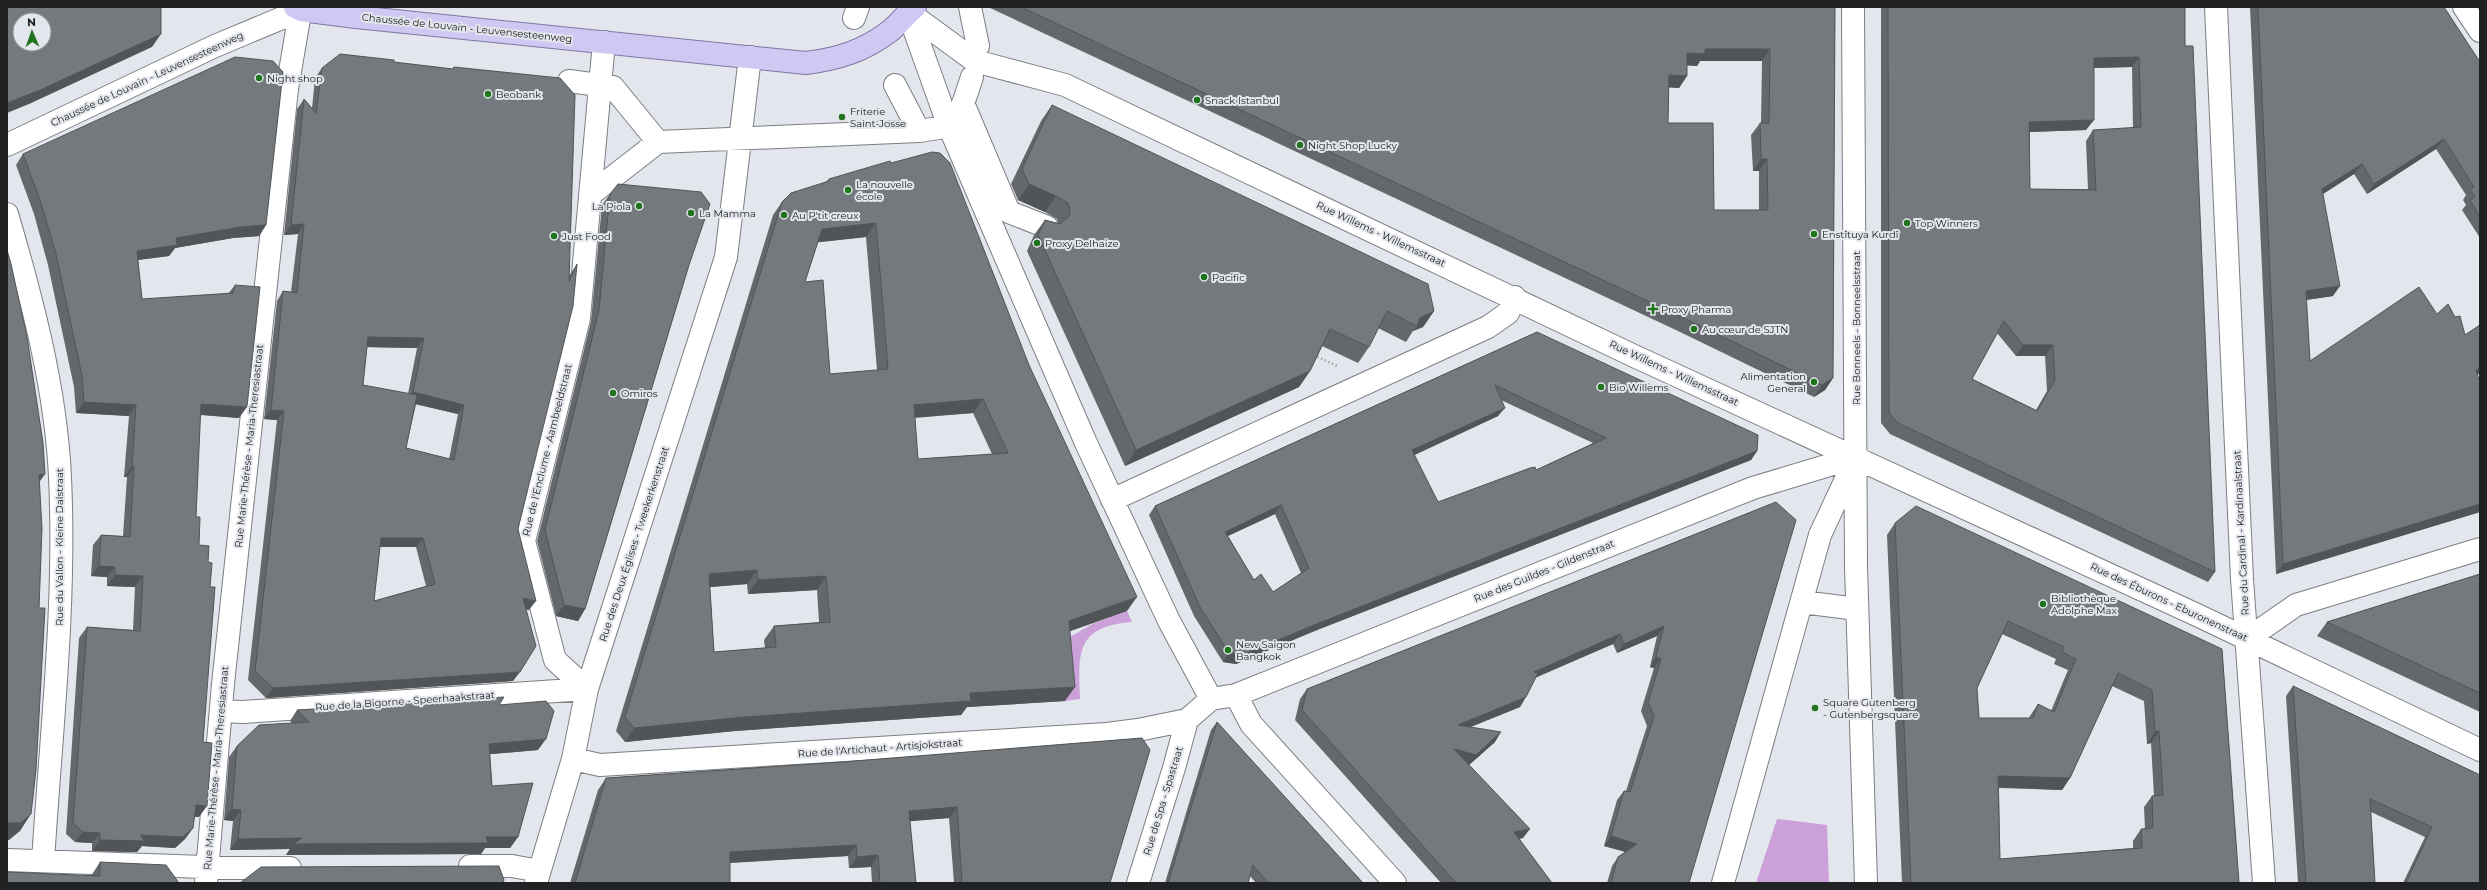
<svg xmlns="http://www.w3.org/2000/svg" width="2487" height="890" font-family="Montserrat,sans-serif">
	<rect width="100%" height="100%" fill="#e3e6ec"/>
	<!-- green -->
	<path fill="#cca1da" d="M 1127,611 L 1132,622 C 1076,626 1078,653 1080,699 L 1065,701 L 1060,643 L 1092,624 Z
		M 1777,819 L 1827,825 L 1829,883 L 1756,883 Z"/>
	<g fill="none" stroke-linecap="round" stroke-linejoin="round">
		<!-- minor casing -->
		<g stroke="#7b7e83" stroke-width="24">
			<path id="minor" d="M 970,7 L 978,46
				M 1853,7 L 1856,567 L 1866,883
				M 2216,7 L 2242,579 L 2264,883
				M 2464,7 L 2480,31
				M 908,12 L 975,61 L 1065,85 L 1632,355 L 2197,615 L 2480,750
				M 908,12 L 948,124 L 1086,443 L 1169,621 L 1211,699
				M 854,18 L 858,7
				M 569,81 L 613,87 L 658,142
				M 895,85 L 919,131
				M 963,103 L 1009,212 L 1047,227
				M 959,116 L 972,77
				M 7,145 L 215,46 L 301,10
				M 591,194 L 658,142 L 919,131 L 939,128
				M 7,214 C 32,299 56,389 60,477 C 66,605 51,733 43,861
				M 1112,500 L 1488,327 L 1508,313 L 1515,297
				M 1802,602 L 1857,609
				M 2247,639 L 2296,605 L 2480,549
				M 587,689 L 555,660 L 524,541 L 579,318 L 604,42
				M 1236,695 L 1251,724 L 1395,883
				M 222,711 L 243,712 L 587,689
				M 573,759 L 600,765 L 1107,734 L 1138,730 L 1187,720 L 1211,699 L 1236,695 L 1753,488 L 1856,457
				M 7,860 L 232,868 L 290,868
				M 470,866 L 512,866 L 539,871
				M 206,883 L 223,684 L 287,89 L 301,7
				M 536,883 L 573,759 L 587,689 L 726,257 L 750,57
				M 1138,883 L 1174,768 L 1187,720
				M 1723,883 L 1820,535 L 1853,464"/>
		</g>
		<!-- major casing -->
		<g stroke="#7f76a5" stroke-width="24">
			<path id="major" d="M 295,7 L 301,10 L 356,17 L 806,63 C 838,59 864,51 890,31 C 899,24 906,14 915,7"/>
		</g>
		<!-- path -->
		<path stroke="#8c8e92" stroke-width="2.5" stroke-dasharray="1 3" stroke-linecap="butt" d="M 1314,355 L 1337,366"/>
		<!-- minor -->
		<use href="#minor" stroke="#fff" stroke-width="22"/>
		<!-- major -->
		<use href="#major" stroke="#d0c8f3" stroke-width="22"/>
	</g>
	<!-- wall -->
	<path fill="#64686c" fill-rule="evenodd" d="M 988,7 L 1835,7 L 1833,378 L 1825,390 L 1814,397 L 1678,331 ZM 1700,61 L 1762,61 L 1761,123 L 1760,123 L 1751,135 L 1753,171 L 1759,171 L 1759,210 L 1714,210 L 1668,123 L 1669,87 L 1679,88 L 1687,76 L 1687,65 L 1697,66 Z
		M 1881,7 L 2185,7 L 2185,46 L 2215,572 L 2208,582 L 1890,434 L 1881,423 ZM 2132,67 L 2133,128 L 2093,130 L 2086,141 L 2088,189 L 2030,189 L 2030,132 L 2086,130 L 2094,68 ZM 1997,333 L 2016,356 L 2045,356 L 2047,391 L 2036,410 L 1972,379 Z
		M 2250,7 L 2444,7 L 2480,62 L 2480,238 L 2462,210 L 2466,205 L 2463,200 L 2466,195 L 2436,149 L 2367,194 L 2354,174 L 2323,194 L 2333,296 L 2306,300 L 2310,361 L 2437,314 L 2465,335 L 2480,325 L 2480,373 L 2477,375 L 2480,383 L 2480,512 L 2276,574 Z
		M 394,62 L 452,69 L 454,67 L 569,276 L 577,264 L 518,529 L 529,610 L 526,609 L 513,681 L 266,698 L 248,680 L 277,420 L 264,419 L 277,301 L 283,291 L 291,292 L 298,234 L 284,235 L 297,109 L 304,99 L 312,108 L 315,78 L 322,68 ZM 367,347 L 417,348 L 408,394 L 363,385 ZM 416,404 L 458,414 L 449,459 L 406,448 ZM 380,547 L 416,547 L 426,586 L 374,601 Z
		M 1052,105 L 1434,311 L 1423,327 L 1413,331 L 1406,342 L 1378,328 L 1369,347 L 1358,363 L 1322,346 L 1310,371 L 1299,387 L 1125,466 L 1027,251 L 1034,235 L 1045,220 L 1058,223 L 1057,219 L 1045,212 L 1018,200 L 1011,184 L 1041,121 Z
		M 23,154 L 266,225 L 259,236 L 233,238 L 175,248 L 169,256 L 138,260 L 142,299 L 228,294 L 235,285 L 239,418 L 200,415 L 196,517 L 199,545 L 208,562 L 210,587 L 199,817 L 194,817 L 193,828 L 185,839 L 175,848 L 142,846 L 137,852 L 92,851 L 92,843 L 75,842 L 66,834 L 79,638 L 87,627 L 133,630 L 135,587 L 107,586 L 107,577 L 91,576 L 93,545 L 101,535 L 123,536 L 127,477 L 124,477 L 129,416 L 76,413 L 74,387 L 48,265 L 34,214 L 16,165 Z
		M 891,163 L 1029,365 L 1127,611 L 1070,631 L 1065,701 L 967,707 L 961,715 L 735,731 L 625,742 L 616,731 L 773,215 L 782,202 L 827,181 L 829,179 ZM 866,237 L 877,370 L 830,374 L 805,282 L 818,242 ZM 973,413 L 992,454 L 918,459 L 915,418 ZM 747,584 L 748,594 L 817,590 L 819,622 L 774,626 L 764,640 L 765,648 L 714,652 L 710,587 Z
		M 610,194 L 689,265 L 585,609 L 578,621 L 556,616 L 537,541 L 591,321 L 602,205 Z
		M 1537,332 L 1757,451 L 1751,460 L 1312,632 L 1236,664 L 1223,662 L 1194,616 L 1149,515 L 1155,506 ZM 1501,400 L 1593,443 L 1536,470 L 1438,502 L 1414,455 L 1498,416 ZM 1275,514 L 1301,573 L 1273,592 L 1254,580 L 1228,536 Z
		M 1776,502 L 1689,883 L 1607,883 L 1612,866 L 1618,857 L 1625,852 L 1604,846 L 1617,800 L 1624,791 L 1626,791 L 1647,726 L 1641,711 L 1654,668 L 1650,667 L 1657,636 L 1617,653 L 1613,644 L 1535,678 L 1520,707 L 1470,727 L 1495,742 L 1469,765 L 1523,838 L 1519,839 L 1552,883 L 1441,883 L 1295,720 L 1300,699 L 1307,689 Z
		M 1895,523 L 2222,649 L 2239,883 L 1902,883 L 1887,535 ZM 2002,634 L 2056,659 L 2054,664 L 2068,670 L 2051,711 L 2038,704 L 2030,716 L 2029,718 L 1979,718 L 1977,688 ZM 2112,686 L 2144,701 L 2147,744 L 2151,743 L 2154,796 L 2152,796 L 2144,807 L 2145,829 L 2141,829 L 2133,841 L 2133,848 L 2000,859 L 1999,788 L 2062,790 L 2070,778 Z
		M 2480,574 L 2480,712 L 2317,636 L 2327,622 Z
		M 2293,686 L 2480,775 L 2480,883 L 2403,883 L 2425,837 L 2371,812 L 2375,883 L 2298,883 L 2286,696 Z
		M 499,705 L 538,750 L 490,754 L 492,786 L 518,837 L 510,848 L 485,848 L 481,854 L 286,855 L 290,849 L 230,850 L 233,821 L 224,820 L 229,757 L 237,746 L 292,723 L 290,721 L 297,710 Z
		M 1217,722 L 1363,883 L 1256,883 L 1250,876 L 1248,883 L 1165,883 L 1211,730 Z
		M 1142,738 L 1110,883 L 954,883 L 949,818 L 910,821 L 916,883 L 872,883 L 871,867 L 849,868 L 848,856 L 730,863 L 730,883 L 570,883 L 598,790 L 606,778 L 842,762 Z
		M 100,862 L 179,883 L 91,876 Z"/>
	<!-- shaded-wall -->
	<path fill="#515558" d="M 161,34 L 152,47 L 29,104 L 7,113 L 7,103 Z
		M 1705,49 L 1770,49 L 1762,61 L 1700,61 L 1697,66 L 1679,65 L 1687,53 Z
		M 2139,57 L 2132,67 L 2087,68 L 2094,58 Z
		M 1669,75 L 1687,76 L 1679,88 L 1661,87 Z
		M 2094,120 L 2086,130 L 2022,132 L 2029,122 Z
		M 2444,139 L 2436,149 L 2367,194 L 2374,184 Z
		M 1761,159 L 1767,159 L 1759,171 L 1753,171 Z
		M 2362,164 L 2354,174 L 2315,199 L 2322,189 Z
		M 1029,184 L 1056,196 L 1045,212 L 1018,200 Z
		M 876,223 L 866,237 L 812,243 L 822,229 Z
		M 304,224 L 298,234 L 284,235 L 291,225 Z
		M 266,225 L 259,236 L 233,238 L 175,248 L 169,256 L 129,261 L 137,251 L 176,238 L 241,227 Z
		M 2340,286 L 2333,296 L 2299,301 L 2306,291 Z
		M 1434,311 L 1423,327 L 1413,331 L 1417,326 L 1420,318 Z
		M 368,337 L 424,338 L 417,348 L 361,347 Z
		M 2023,345 L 2053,345 L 2045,356 L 2016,356 Z
		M 2480,368 L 2480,373 L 2469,380 L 2476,370 Z
		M 1310,371 L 1299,387 L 1125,466 L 1136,450 Z
		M 1833,378 L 1825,390 L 1814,397 L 1822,385 Z
		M 413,392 L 464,405 L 458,414 L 406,402 Z
		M 983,399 L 973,413 L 904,418 L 914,405 Z
		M 84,402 L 136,405 L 129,416 L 76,413 Z
		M 201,404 L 247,407 L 239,418 L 193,414 Z
		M 1505,408 L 1498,416 L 1406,459 L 1412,450 Z
		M 271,410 L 284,411 L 277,420 L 264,419 Z
		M 1757,451 L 1751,460 L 1312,632 L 1236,664 L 1223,662 L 1229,653 L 1319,623 Z
		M 132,466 L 134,467 L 127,477 L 124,477 Z
		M 45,474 L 33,491 L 39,475 Z
		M 2480,504 L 2480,512 L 2276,574 L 2283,564 Z
		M 1281,505 L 1275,514 L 1219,540 L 1225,532 Z
		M 381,538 L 423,538 L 416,547 L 374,547 Z
		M 99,566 L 115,567 L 107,577 L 91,576 Z
		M 757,570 L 747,584 L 699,588 L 709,574 Z
		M 115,575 L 143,576 L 135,587 L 107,586 Z
		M 826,576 L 817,590 L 748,594 L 758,580 Z
		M 1137,597 L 1127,611 L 1059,635 L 1069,621 Z
		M 523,598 L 536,601 L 529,610 L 516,607 Z
		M 564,605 L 585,609 L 578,621 L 556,616 Z
		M 1664,626 L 1657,636 L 1617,653 L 1624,644 Z
		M 1620,634 L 1613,644 L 1527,681 L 1534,672 Z
		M 1656,657 L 1661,659 L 1654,668 L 1650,667 Z
		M 520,672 L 513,681 L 266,698 L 273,688 Z
		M 1075,687 L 1065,701 L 967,707 L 961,715 L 735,731 L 625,742 L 634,728 L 970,693 Z
		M 1526,697 L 1520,707 L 1451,735 L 1458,725 Z
		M 2159,731 L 2151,743 L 2147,744 L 2155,732 Z
		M 1501,732 L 1495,742 L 1469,765 L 1454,749 Z
		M 546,739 L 538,750 L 481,755 L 489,744 Z
		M 1998,776 L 2070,778 L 2062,790 L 1990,787 Z
		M 196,805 L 207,806 L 199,817 L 188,816 Z
		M 957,807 L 949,818 L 901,822 L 909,811 Z
		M 232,809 L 241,810 L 233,821 L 224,820 Z
		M 31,814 L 20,831 L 9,840 L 7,840 L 7,823 Z
		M 193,828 L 185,839 L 175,848 L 142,846 L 137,852 L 92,851 L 100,840 Z
		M 1530,829 L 1523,838 L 1507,842 L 1514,832 Z
		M 83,832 L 100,833 L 92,843 L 75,842 Z
		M 1611,836 L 1637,844 L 1631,853 L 1604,846 Z
		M 518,837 L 510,848 L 485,848 L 481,854 L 286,855 L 290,849 L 230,850 L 238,839 L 302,838 Z
		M 856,845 L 848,856 L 722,863 L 730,852 Z
		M 878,855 L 871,867 L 849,868 L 857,857 Z"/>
	<!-- building -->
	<path fill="#74797d" stroke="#515558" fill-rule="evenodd" d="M 7,7 L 161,7 L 161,34 L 38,91 L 7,103 ZM 20,20 L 44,20 L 44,44 L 20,44 Z
		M 1021,7 L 1835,7 L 1833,378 L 1822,385 L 1686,319 ZM 1705,49 L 1770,49 L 1769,123 L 1760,123 L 1761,159 L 1767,159 L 1768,210 L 1714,210 L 1713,123 L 1668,123 L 1669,75 L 1687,76 L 1687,53 L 1705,54 Z
		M 1888,7 L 2185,7 L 2185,46 L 2193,46 L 2215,572 L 1898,423 L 1889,413 ZM 2139,57 L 2141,127 L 2093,130 L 2096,190 L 2030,189 L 2029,122 L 2094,120 L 2094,58 ZM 2004,321 L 2023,345 L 2053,345 L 2055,380 L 2037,411 L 1972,379 Z
		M 2258,7 L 2444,7 L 2480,62 L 2480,217 L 2470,200 L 2475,197 L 2470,190 L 2474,187 L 2444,139 L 2374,184 L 2362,164 L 2322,189 L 2340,286 L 2306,291 L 2310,361 L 2419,287 L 2437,314 L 2448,304 L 2455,317 L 2460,316 L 2465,335 L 2480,325 L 2480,368 L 2476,370 L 2480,383 L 2480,504 L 2283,564 Z
		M 340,54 L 394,60 L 394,62 L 453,69 L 454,67 L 560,78 L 575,95 L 569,281 L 577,264 L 573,306 L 518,529 L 536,601 L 523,598 L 536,646 L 520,672 L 273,688 L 255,671 L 284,411 L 271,410 L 283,291 L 297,293 L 304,224 L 291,225 L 304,99 L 316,113 L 322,68 ZM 368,337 L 424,338 L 413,392 L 464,405 L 454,460 L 406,448 L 417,395 L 363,385 ZM 381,538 L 423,538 L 435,584 L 374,601 Z
		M 235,57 L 273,61 L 283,72 L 266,225 L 241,227 L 176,238 L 177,245 L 137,251 L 142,299 L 233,293 L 235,285 L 260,287 L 247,407 L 201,404 L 196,517 L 200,517 L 199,545 L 209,546 L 208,562 L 212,563 L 210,587 L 215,587 L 203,742 L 212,743 L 207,806 L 196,805 L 193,828 L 183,837 L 140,835 L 145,841 L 100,840 L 100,833 L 83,832 L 73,823 L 87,627 L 140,631 L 143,576 L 115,575 L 115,567 L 99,566 L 101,535 L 130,537 L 134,467 L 132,466 L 136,405 L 84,402 L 82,376 L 56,254 L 41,203 L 23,154 Z
		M 1052,105 L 1428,284 L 1434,311 L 1420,318 L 1417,326 L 1387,311 L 1369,347 L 1330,329 L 1310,371 L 1136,450 L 1038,235 L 1045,220 L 1060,224 L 1069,216 L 1070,209 L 1068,203 L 1056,196 L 1029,184 L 1022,169 Z
		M 932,152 L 940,153 L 950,163 L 1029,365 L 1137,597 L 1069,621 L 1075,687 L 970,693 L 971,701 L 745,717 L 634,728 L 625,717 L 782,202 L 791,193 L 829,181 L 829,179 L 890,161 L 891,163 ZM 876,223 L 888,369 L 830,374 L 823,280 L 805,282 L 822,229 ZM 983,399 L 1008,453 L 918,459 L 914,405 ZM 757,570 L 758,580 L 826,576 L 830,622 L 774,626 L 776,647 L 714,652 L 709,574 Z
		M 618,184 L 701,192 L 710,204 L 689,265 L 585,609 L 564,605 L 545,530 L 599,310 L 610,194 Z
		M 7,250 L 11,264 L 27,337 L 43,443 L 45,474 L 39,475 L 42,529 L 39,608 L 45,608 L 36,770 L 31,814 L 21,823 L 7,823 Z
		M 1537,332 L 1758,435 L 1757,451 L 1319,623 L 1242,655 L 1229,653 L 1200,607 L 1155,506 ZM 1495,385 L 1606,438 L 1536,470 L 1535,467 L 1530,468 L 1438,502 L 1412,450 L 1505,408 ZM 1281,505 L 1309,568 L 1273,592 L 1261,574 L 1254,580 L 1225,532 Z
		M 1776,502 L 1796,520 L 1689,883 L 1611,883 L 1618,857 L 1637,844 L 1611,836 L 1624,791 L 1630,792 L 1654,716 L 1648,702 L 1661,659 L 1656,657 L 1664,626 L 1624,644 L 1620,634 L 1534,672 L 1538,673 L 1526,697 L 1458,725 L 1501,732 L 1476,755 L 1454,749 L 1530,829 L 1514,832 L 1552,883 L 1456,883 L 1302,710 L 1307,689 Z
		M 1916,506 L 2222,649 L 2239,883 L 1911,883 L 1895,523 ZM 2008,621 L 2064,647 L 2062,652 L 2076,659 L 2054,712 L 2038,704 L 2033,718 L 1979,718 L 1977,688 ZM 2118,673 L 2152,690 L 2155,732 L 2159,731 L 2163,795 L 2152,796 L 2153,828 L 2141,829 L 2142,848 L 2000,859 L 1998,776 L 2070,778 Z
		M 2480,574 L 2480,693 L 2327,622 Z
		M 2293,686 L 2480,775 L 2480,883 L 2406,883 L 2432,827 L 2370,799 L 2375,883 L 2306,883 Z
		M 504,697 L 499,705 L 546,701 L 554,711 L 546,739 L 489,744 L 492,786 L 533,783 L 518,837 L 486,837 L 488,843 L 293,844 L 302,838 L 238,839 L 241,810 L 232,809 L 237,746 L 259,725 L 309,722 L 297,710 Z
		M 1217,722 L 1363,883 L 1268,883 L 1253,865 L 1248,883 L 1168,883 Z
		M 1142,738 L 1150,750 L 1110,883 L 962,883 L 957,807 L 909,811 L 916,883 L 880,883 L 878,855 L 857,857 L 856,845 L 730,852 L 730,883 L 575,883 L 606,778 L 842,762 Z
		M 100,862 L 166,865 L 179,883 L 7,883 L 7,872 L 100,876 Z
		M 499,866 L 504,880 L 503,883 L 240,883 L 261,867 Z"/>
	<!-- markers -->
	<g fill="#20741e" stroke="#e3e6ec" stroke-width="1.5">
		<circle cx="259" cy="78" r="4"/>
		<circle cx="488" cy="94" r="4"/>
		<circle cx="1197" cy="100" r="4"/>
		<circle cx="842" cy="117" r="4"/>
		<circle cx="1300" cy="145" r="4"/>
		<circle cx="848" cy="190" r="4"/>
		<circle cx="639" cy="206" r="4"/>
		<circle cx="691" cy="213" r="4"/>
		<circle cx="784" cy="215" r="4"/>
		<circle cx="1907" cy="223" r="4"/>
		<circle cx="1814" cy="234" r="4"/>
		<circle cx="554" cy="236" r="4"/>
		<circle cx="1037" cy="243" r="4"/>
		<circle cx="1204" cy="277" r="4"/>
		<path d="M1651 303h4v4h4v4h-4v4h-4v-4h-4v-4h4z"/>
		<circle cx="1694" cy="329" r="4"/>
		<circle cx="1814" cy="382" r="4"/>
		<circle cx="1601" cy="387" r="4"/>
		<circle cx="613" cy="393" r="4"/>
		<circle cx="2043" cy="604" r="4"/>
		<circle cx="1228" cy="650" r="4"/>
		<circle cx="1815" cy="708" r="4"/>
	</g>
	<g text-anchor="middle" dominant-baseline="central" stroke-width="4" stroke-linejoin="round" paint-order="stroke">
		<!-- street labels -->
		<g font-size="10" fill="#212224" stroke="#e3e6ec">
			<text transform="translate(467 28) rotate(6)">Chaussée de Louvain - Leuvensesteenweg</text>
			<text transform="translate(147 79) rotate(-25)">Chaussée de Louvain - Leuvensesteenweg</text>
			<text transform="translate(1381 234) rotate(25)">Rue Willems - Willemsstraat</text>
			<text transform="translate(1856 328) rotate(-90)">Rue Bonneels - Bonneelsstraat</text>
			<text transform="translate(1674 373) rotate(25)">Rue Willems - Willemsstraat</text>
			<text transform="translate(249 446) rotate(-84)">Rue Marie-Thérèse - Maria-Theresiastraat</text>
			<text transform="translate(547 450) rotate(-76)">Rue de l'Enclume - Aambeeldstraat</text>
			<text transform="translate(2241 533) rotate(-93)">Rue du Cardinal - Kardinaalstraat</text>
			<text transform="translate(634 544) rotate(-72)">Rue des Deux Églises - Tweekerkenstraat</text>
			<text transform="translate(59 547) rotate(-90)">Rue du Vallon - Kleine Dalstraat</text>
			<text transform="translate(1544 571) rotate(-22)">Rue des Guildes - Gildenstraat</text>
			<text transform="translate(2169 602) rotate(25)">Rue des Éburons - Eburonenstraat</text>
			<text transform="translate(405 701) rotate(-4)">Rue de la Bigorne - Speerhaakstraat</text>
			<text transform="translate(880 748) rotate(-4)">Rue de l'Artichaut - Artisjokstraat</text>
			<text transform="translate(216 768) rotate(-85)">Rue Marie-Thérèse - Maria-Theresiastraat</text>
			<text transform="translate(1163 801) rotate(-73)">Rue de Spa - Spastraat</text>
		</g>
		<!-- poi labels -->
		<g font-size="10" fill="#212224" stroke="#e3e6ec" text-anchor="start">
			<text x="267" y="78">Night shop</text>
			<text x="496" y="94">Beobank</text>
			<text x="1205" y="100">Snack Istanbul</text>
			<text x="850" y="111">Friterie<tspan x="850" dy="12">Saint-Josse</tspan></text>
			<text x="1308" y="145">Night Shop Lucky</text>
			<text x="856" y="184">La nouvelle<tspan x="856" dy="12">école</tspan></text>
			<text x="631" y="206" text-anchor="end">La Piola</text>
			<text x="699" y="213">La Mamma</text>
			<text x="792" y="215">Au P'tit creux</text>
			<text x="1915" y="223">Top Winners</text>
			<text x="1822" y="234">Enstîtuya Kurdî</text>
			<text x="562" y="236">Just Food</text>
			<text x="1045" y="243">Proxy Delhaize</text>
			<text x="1212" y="277">Pacific</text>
			<text x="1661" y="309">Proxy Pharma</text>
			<text x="1702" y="329">Au cœur de SJTN</text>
			<text x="1806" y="376" text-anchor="end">Alimentation<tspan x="1806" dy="12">General</tspan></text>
			<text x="1609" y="387">Bio Willems</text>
			<text x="621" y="393">Omiros</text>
			<text x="2051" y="598">Bibliothèque<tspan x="2051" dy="12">Adolphe Max</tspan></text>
			<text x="1236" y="644">New Saigon<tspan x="1236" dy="12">Bangkok</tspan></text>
			<text x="1823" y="702">Square Gutenberg<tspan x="1823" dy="12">- Gutenbergsquare</tspan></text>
		</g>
	</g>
	<!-- border -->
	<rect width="2487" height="890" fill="none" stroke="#212224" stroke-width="16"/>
	<!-- north arrow -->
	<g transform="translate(32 32) rotate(358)"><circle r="19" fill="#e3e6ec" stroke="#95989c"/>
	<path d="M0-3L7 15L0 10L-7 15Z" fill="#20741e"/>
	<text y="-6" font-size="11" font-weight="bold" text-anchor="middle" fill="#212224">N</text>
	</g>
</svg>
